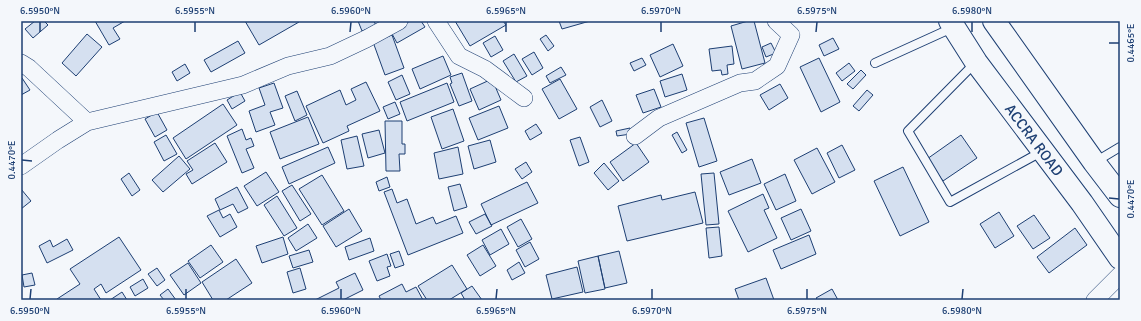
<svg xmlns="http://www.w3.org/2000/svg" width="1141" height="321" font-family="Signika,sans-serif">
	<rect width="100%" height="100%" fill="#f4f7fb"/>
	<!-- building -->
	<path fill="#d5e0f0" stroke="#1d3f73" d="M 35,21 L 44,21 L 48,25 L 33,38 L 25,29 Z
		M 95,21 L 125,21 L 113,28 L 120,39 L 109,45 Z
		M 245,21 L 298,21 L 299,22 L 259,45 Z
		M 358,21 L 374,21 L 376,26 L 362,31 Z
		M 410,21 L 421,21 L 425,27 L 397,43 L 391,32 Z
		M 455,21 L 503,21 L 506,25 L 470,46 Z
		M 559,21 L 590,21 L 562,29 Z
		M 748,21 L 754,21 L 765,63 L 742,69 L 731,26 Z
		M 87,34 L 102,47 L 76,76 L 62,63 Z
		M 392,35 L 404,68 L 385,75 L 373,42 Z
		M 546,35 L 554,46 L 548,51 L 540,39 Z
		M 495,36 L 503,50 L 491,57 L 483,43 Z
		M 833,38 L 839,49 L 824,56 L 819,45 Z
		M 238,41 L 245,53 L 211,72 L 204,60 Z
		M 771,43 L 776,53 L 766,57 L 762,47 Z
		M 673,44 L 683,66 L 660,77 L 650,55 Z
		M 732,46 L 734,64 L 727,65 L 728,74 L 722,75 L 721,70 L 712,71 L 709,49 Z
		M 534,52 L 543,68 L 532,75 L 522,59 Z
		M 514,54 L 527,76 L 516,82 L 503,61 Z
		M 443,56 L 451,75 L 420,89 L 412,69 Z
		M 642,58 L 646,65 L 634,71 L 630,63 Z
		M 819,58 L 840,102 L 821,112 L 800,67 Z
		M 849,63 L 855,71 L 842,81 L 836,73 Z
		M 185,64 L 190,73 L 177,81 L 172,72 Z
		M 561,67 L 566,75 L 550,83 L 546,76 Z
		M 861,70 L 866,75 L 853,89 L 847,84 Z
		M 462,73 L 472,101 L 459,106 L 450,84 L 452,83 L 450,77 Z
		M 682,74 L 687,90 L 665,97 L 660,81 Z
		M 402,75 L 410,94 L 396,100 L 388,82 Z
		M 22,78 L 30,90 L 21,95 L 21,79 Z
		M 492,79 L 501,100 L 479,110 L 470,89 Z
		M 560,79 L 577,109 L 559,119 L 542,89 Z
		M 366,82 L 380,111 L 347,126 L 349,131 L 323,143 L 306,106 L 340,90 L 346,105 L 356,100 L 351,89 Z
		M 274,83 L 283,108 L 270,112 L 275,125 L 256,132 L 249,111 L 265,105 L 259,88 Z
		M 447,83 L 454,102 L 407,121 L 400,102 Z
		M 780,84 L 788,98 L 769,110 L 760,95 Z
		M 654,89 L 661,107 L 643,113 L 636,95 Z
		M 867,90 L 873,95 L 859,111 L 853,106 Z
		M 297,91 L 307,115 L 295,121 L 285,96 Z
		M 240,92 L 245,101 L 232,109 L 227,100 Z
		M 602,100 L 612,121 L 600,127 L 590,107 Z
		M 395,102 L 400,114 L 388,119 L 383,107 Z
		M 223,104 L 237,125 L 186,159 L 173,138 Z
		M 499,106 L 508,128 L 478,140 L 469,118 Z
		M 453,109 L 464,141 L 442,149 L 431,117 Z
		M 157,112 L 167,130 L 155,137 L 145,119 Z
		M 308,117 L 319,144 L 280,159 L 270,132 Z
		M 704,118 L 717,161 L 699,167 L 686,123 Z
		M 385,121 L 402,121 L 402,144 L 405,144 L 405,154 L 399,154 L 400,171 L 386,171 Z
		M 536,124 L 542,133 L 530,140 L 525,131 Z
		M 630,128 L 631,134 L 617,136 L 616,131 Z
		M 242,129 L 246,140 L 251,138 L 254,146 L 246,149 L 254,168 L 242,173 L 227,136 Z
		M 379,130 L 385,153 L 368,158 L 362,134 Z
		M 677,132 L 687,150 L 682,153 L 672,135 Z
		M 166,135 L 177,154 L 164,161 L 154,142 Z
		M 961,135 L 977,158 L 943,181 L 927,159 Z
		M 357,136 L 364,166 L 347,169 L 341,140 Z
		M 580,137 L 589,162 L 579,166 L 570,140 Z
		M 490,140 L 496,162 L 474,169 L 468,146 Z
		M 215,143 L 227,162 L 192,184 L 186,174 L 193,170 L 187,161 Z
		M 636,143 L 649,162 L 623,181 L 610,162 Z
		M 842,145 L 855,170 L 839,178 L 827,153 Z
		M 328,147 L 335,163 L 289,184 L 282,167 Z
		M 458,147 L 463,174 L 439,179 L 434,153 Z
		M 817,148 L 835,182 L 812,194 L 794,160 Z
		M 179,156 L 190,169 L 163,192 L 152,180 Z
		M 752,159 L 761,183 L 729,195 L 720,172 Z
		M 526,162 L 532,172 L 522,179 L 515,169 Z
		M 604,163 L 619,181 L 608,190 L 594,173 Z
		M 903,167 L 929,222 L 900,236 L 874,181 Z
		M 266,172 L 279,192 L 257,206 L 244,186 Z
		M 129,173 L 140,190 L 132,196 L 121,179 Z
		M 714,173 L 719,224 L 706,225 L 701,174 Z
		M 785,174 L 796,201 L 776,210 L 764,184 Z
		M 322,175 L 344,211 L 322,225 L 299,189 Z
		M 387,177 L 390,187 L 379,191 L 376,182 Z
		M 527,182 L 538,203 L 491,225 L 481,204 Z
		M 460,184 L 467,207 L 454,211 L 448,187 Z
		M 292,185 L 311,214 L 300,221 L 282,191 Z
		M 237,187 L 248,208 L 238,213 L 233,204 L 220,210 L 215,199 Z
		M 21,189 L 31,201 L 21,209 Z
		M 392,189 L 397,203 L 407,199 L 416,224 L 433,217 L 436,224 L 456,216 L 463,233 L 408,255 L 384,192 Z
		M 695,192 L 703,223 L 627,241 L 618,206 L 661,195 L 662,200 Z
		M 763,194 L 769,208 L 764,210 L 777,238 L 748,252 L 728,211 Z
		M 277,196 L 297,228 L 284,236 L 264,205 Z
		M 349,209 L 362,231 L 336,247 L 323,226 Z
		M 801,209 L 811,231 L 791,240 L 781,218 Z
		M 219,210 L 223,218 L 230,214 L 237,227 L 220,237 L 207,216 Z
		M 999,212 L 1014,236 L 995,248 L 980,224 Z
		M 485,214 L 492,226 L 476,234 L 469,222 Z
		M 1034,215 L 1050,238 L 1033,249 L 1017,226 Z
		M 521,219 L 532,239 L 518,247 L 507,227 Z
		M 308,224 L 317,238 L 296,251 L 288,238 Z
		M 719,227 L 722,256 L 709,258 L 706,228 Z
		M 1075,228 L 1087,245 L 1049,273 L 1037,257 Z
		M 501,229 L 509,244 L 490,255 L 482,240 Z
		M 809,235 L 816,254 L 781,269 L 773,250 Z
		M 119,237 L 141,270 L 106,293 L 101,284 L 94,289 L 101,300 L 58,300 L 57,299 L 80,284 L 70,269 Z
		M 283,237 L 288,254 L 262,263 L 256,246 Z
		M 370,238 L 374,251 L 349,260 L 345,247 Z
		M 67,239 L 73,250 L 47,263 L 39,246 L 50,240 L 53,247 Z
		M 530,242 L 539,259 L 525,267 L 516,250 Z
		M 211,245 L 223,262 L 200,278 L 188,261 Z
		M 483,245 L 496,266 L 480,276 L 467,255 Z
		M 309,250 L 313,262 L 293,268 L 289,256 Z
		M 399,251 L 404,265 L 395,268 L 390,254 Z
		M 619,251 L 627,283 L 605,288 L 598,256 Z
		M 387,254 L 391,266 L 387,267 L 390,276 L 377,281 L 369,261 Z
		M 598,256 L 605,289 L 585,293 L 578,261 Z
		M 236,259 L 252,283 L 226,300 L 213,300 L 202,282 Z
		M 519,262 L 525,273 L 512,280 L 507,270 Z
		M 188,263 L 201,283 L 184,295 L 170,275 Z
		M 452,265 L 467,289 L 449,300 L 427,300 L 418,286 Z
		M 577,267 L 583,292 L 552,299 L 546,275 Z
		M 157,268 L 165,280 L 157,286 L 148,274 Z
		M 300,268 L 306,289 L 293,293 L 287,272 Z
		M 32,273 L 35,285 L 24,287 L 22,275 Z
		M 355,273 L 363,290 L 343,300 L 315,300 L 339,288 L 336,282 Z
		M 766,278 L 774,300 L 739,300 L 735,289 Z
		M 143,279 L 148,288 L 135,296 L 130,287 Z
		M 402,284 L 406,292 L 416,287 L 423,300 L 381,300 L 379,296 Z
		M 472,286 L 482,300 L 465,300 L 461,293 Z
		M 168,289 L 176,300 L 164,300 L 160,295 Z
		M 832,289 L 838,300 L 818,300 L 816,298 Z
		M 122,292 L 127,300 L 110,300 Z"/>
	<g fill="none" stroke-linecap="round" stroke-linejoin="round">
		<!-- service casing -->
		<g stroke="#1d3f73" stroke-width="10">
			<path id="service" d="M 875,63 L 952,28
				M 975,63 L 908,131 L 950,202 L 1041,152
				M 1095,162 L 1120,147"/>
		</g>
		<!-- minor casing -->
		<g stroke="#1d3f73" stroke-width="18">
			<path id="minor" d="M 436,21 L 459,56 L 485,69 L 524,98
				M 21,63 L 29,68 L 87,122
				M 635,136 L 659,118 L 740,83 L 755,81 L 777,66 L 791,35 L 776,21
				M 21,166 L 58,140 L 87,122 L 243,85 L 288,66 L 330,56 L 366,39 L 399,21
				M 1095,300 L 1120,275"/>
		</g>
		<!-- primary casing -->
		<g stroke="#1d3f73" stroke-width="24">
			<path id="primary" d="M 950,21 L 976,62 L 1082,203 L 1120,258
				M 994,21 L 1094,162 L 1120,196"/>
		</g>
		<!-- service -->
		<use href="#service" stroke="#f4f7fb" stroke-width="8"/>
		<!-- minor -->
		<use href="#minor" stroke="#f4f7fb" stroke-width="17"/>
		<!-- primary -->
		<use href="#primary" stroke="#f4f7fb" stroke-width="22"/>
	</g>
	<!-- ticks -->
	<path fill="none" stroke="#1d3f73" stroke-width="1.5" d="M 40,32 L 40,22M 195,32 L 195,22M 350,32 L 351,22M 506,32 L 506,22M 661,32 L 661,22M 816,32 L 817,22M 972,32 L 972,22M 1109,43 L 1119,43M 22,160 L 32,161M 1109,198 L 1119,199M 30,299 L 31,289M 186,299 L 186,289M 341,299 L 341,289M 496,299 L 497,289M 652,299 L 652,289M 807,299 L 807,289M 962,299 L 963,289"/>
	<g text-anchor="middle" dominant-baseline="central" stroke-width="3" stroke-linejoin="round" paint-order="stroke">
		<!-- street labels -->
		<g font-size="15" fill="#1d3f73" stroke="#f4f7fb">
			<text transform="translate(1034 140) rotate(53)">ACCRA ROAD</text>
		</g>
	</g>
	<!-- border -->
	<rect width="1141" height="321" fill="none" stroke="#f4f7fb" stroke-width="44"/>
	<rect x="22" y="22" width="1097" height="277" fill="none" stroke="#1d3f73" stroke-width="1.5"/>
	<g font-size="10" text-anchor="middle" fill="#1d3f73">
		<text x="40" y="14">6.5950°N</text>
		<text x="195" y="14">6.5955°N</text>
		<text x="351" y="14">6.5960°N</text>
		<text x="506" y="14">6.5965°N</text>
		<text x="661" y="14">6.5970°N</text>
		<text x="817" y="14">6.5975°N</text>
		<text x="972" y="14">6.5980°N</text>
		<text transform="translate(1130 43) rotate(-90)" y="4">0.4465°E</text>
		<text transform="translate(11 160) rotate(-90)" y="4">0.4470°E</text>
		<text transform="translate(1130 199) rotate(-90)" y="4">0.4470°E</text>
		<text x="30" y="314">6.5950°N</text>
		<text x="186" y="314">6.5955°N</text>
		<text x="341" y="314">6.5960°N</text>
		<text x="496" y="314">6.5965°N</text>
		<text x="652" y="314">6.5970°N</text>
		<text x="807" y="314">6.5975°N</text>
		<text x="962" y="314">6.5980°N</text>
	</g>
</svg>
